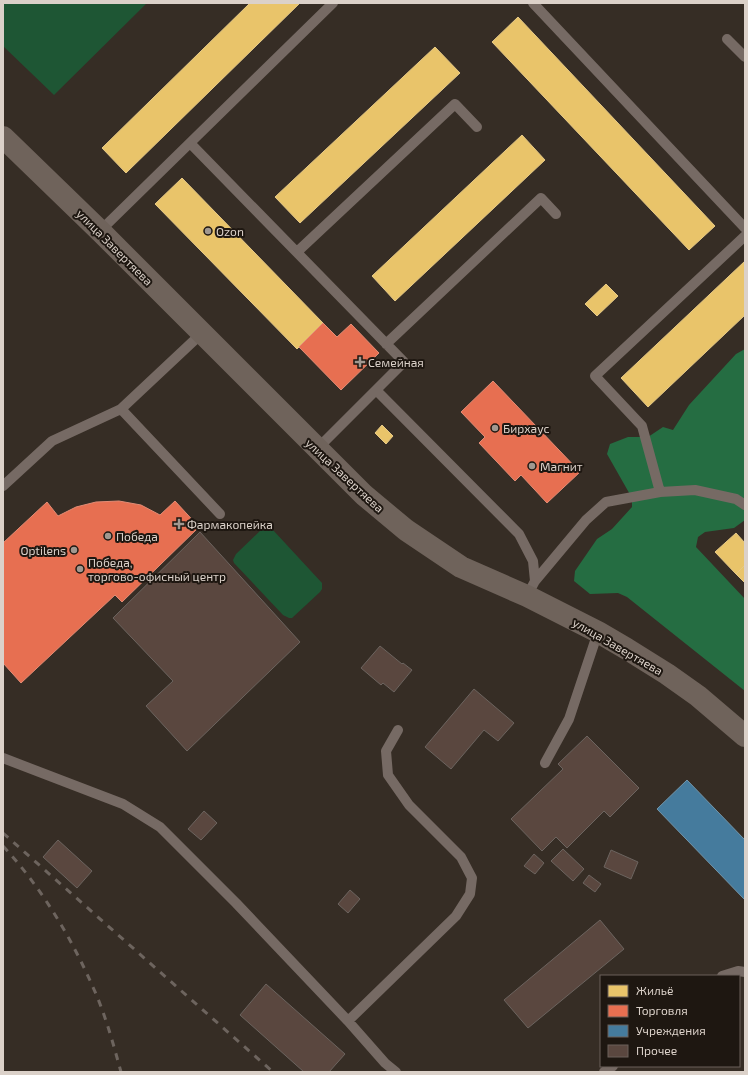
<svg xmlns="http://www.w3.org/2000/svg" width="748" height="1075" font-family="'Exo 2',sans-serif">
	<rect width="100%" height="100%" fill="#362d25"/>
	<!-- green -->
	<path fill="#1e5634" d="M 3,3 L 147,3 L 54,95 L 3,46 Z
		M 263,528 L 267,528 L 273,530 L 322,583 L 322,589 L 320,592 L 292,618 L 289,618 L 283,615 L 234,563 L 233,560 L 236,554 Z"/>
	<!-- forest -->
	<path fill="#256d42" d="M 745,349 L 745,520 L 734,528 L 705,532 L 698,537 L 696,547 L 745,599 L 745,691 L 627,597 L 618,593 L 590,594 L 574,581 L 575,571 L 597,539 L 612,529 L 632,507 L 632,498 L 607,454 L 610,444 L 628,437 L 648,437 L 663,427 L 673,430 L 689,405 L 736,354 Z"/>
	<!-- homes -->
	<path fill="#e9c46a" stroke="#e5c886" d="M 250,3 L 300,3 L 126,173 L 102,148 Z
		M 518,17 L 715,226 L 689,250 L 492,42 Z
		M 435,47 L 460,73 L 300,223 L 275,197 Z
		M 522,135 L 545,160 L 395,301 L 372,276 Z
		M 182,178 L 323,323 L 297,349 L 155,204 Z
		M 745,261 L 745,315 L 648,407 L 621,378 Z
		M 606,284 L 618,296 L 597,316 L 585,304 Z
		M 382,425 L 393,436 L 386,444 L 375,433 Z
		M 736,533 L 745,543 L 745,565 L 736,574 L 715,552 Z
		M 745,565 L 745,583 L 736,574 Z"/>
	<!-- shops -->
	<path fill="#e76f51" stroke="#e38c75" d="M 323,323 L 337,337 L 351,324 L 379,353 L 341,390 L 299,347 Z
		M 493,381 L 580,472 L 547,503 L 521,475 L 515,481 L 479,443 L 485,437 L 461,412 Z
		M 119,501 L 141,505 L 160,515 L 175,501 L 199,527 L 122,602 L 115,595 L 21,683 L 3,663 L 3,543 L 47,502 L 58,516 L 76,507 L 96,502 Z"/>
	<!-- public -->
	<path fill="#457b9d" stroke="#7295aa" d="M 687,780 L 745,840 L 745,900 L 657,809 Z"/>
	<!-- building -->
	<path fill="#5a473f" stroke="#6c645f" d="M 200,532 L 300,642 L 187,751 L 146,706 L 173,681 L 113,618 Z
		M 380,646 L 402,664 L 403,663 L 412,670 L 394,692 L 383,683 L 381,685 L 361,668 Z
		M 474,689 L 514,723 L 498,741 L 484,730 L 451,769 L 425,747 Z
		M 587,736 L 639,788 L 610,817 L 604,811 L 567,848 L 556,837 L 542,851 L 511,819 L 563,769 L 558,764 Z
		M 204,811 L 217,823 L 201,840 L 188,829 Z
		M 58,840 L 92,871 L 77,888 L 43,857 Z
		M 563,849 L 584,869 L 573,881 L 551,861 Z
		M 611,850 L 638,862 L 631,879 L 604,867 Z
		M 534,854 L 544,863 L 535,874 L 524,866 Z
		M 589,875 L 601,884 L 595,892 L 583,883 Z
		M 350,890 L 360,899 L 348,913 L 338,904 Z
		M 600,920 L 624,949 L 528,1028 L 504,1000 Z
		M 266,984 L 345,1054 L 329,1072 L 304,1072 L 240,1015 Z"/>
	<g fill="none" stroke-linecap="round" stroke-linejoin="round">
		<!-- lane -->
		<path stroke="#766a64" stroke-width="10" d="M 533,3 L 745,228
			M 727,39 L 745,57
			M 190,143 L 404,362 L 317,449
			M 100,231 L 333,3
			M 297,252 L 455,104 L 477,127
			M 386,344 L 541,198 L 556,214
			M 377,391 L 519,534 L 533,561 L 535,581
			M 121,409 L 220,514
			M 3,486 L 52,441 L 121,409 L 202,333
			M 660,492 L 642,426 L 595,376 L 745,236
			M 527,596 L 535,581 L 586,520 L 606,502 L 660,492 L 695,490 L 736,499 L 745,505
			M 3,758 L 123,804 L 160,827 L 236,903 L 348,1021 L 385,1063 L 396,1072
			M 545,763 L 569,719 L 598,632
			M 722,976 L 738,971 L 745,972
			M 348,1021 L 456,916 L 470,894 L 472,878 L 461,857 L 409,805 L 388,775 L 386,751 L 398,730
			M 604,1072 L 613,1066"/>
		<!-- secondary -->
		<path stroke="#6f635b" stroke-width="22" d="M 3,137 L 100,231 L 364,495 L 406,530 L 461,567 L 527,596 L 598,632 L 627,649 L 667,674 L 698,696 L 745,736"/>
		<!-- rail -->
		<path stroke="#6d645e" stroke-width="3" stroke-dasharray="7 7" stroke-linecap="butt" d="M 3,833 L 273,1072
			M 3,846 C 40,886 70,935 92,985 C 105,1013 113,1043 121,1072"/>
	</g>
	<!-- markers -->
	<g fill="#a19890" stroke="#1e1711" stroke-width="1.5">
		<circle cx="208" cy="231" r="4"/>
		<path d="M358 356h4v4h4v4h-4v4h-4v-4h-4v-4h4z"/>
		<circle cx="495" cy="428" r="4"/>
		<circle cx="532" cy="466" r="4"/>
		<path d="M177 518h4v4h4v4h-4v4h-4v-4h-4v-4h4z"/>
		<circle cx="108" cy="536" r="4"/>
		<circle cx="74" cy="550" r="4"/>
		<circle cx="80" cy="569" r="4"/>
	</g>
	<g text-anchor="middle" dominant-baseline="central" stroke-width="4" stroke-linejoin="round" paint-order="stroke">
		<!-- poi labels -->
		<g font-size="12" fill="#dbd1c9" stroke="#1e1711" text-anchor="start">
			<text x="216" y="231">Ozon</text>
			<text x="368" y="362">Семейная</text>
			<text x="503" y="428">Бирхаус</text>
			<text x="540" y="466">Магнит</text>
			<text x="187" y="524">Фармакопейка</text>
			<text x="116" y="536">Победа</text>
			<text x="66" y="550" text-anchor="end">Optilens</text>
			<text x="88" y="562">Победа,<tspan x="88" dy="14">торгово-офисный центр</tspan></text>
		</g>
		<!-- street labels -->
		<g font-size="12" fill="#dbd1c9" stroke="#1e1711">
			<text transform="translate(115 247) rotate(45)">улица Завертяева</text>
			<text transform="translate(345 475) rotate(43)">улица Завертяева</text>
			<text transform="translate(618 646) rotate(30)">улица Завертяева</text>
		</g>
	</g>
	<!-- border -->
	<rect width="748" height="1075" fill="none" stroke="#dbd1c9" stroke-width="8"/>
	<!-- legend -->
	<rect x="600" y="975" width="140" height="92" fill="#1e1711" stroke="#6a615b"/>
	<rect x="608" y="985" width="20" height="12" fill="#e9c46a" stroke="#6a615b"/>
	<text x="636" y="995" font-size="12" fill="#dbd1c9">Жильё</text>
	<rect x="608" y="1005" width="20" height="12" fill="#e76f51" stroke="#6a615b"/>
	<text x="636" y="1015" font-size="12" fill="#dbd1c9">Торговля</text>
	<rect x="608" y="1025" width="20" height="12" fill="#457b9d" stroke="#6a615b"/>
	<text x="636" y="1035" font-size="12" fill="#dbd1c9">Учреждения</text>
	<rect x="608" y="1045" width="20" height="12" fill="#5a473f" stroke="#6a615b"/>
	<text x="636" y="1055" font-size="12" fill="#dbd1c9">Прочее</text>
</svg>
